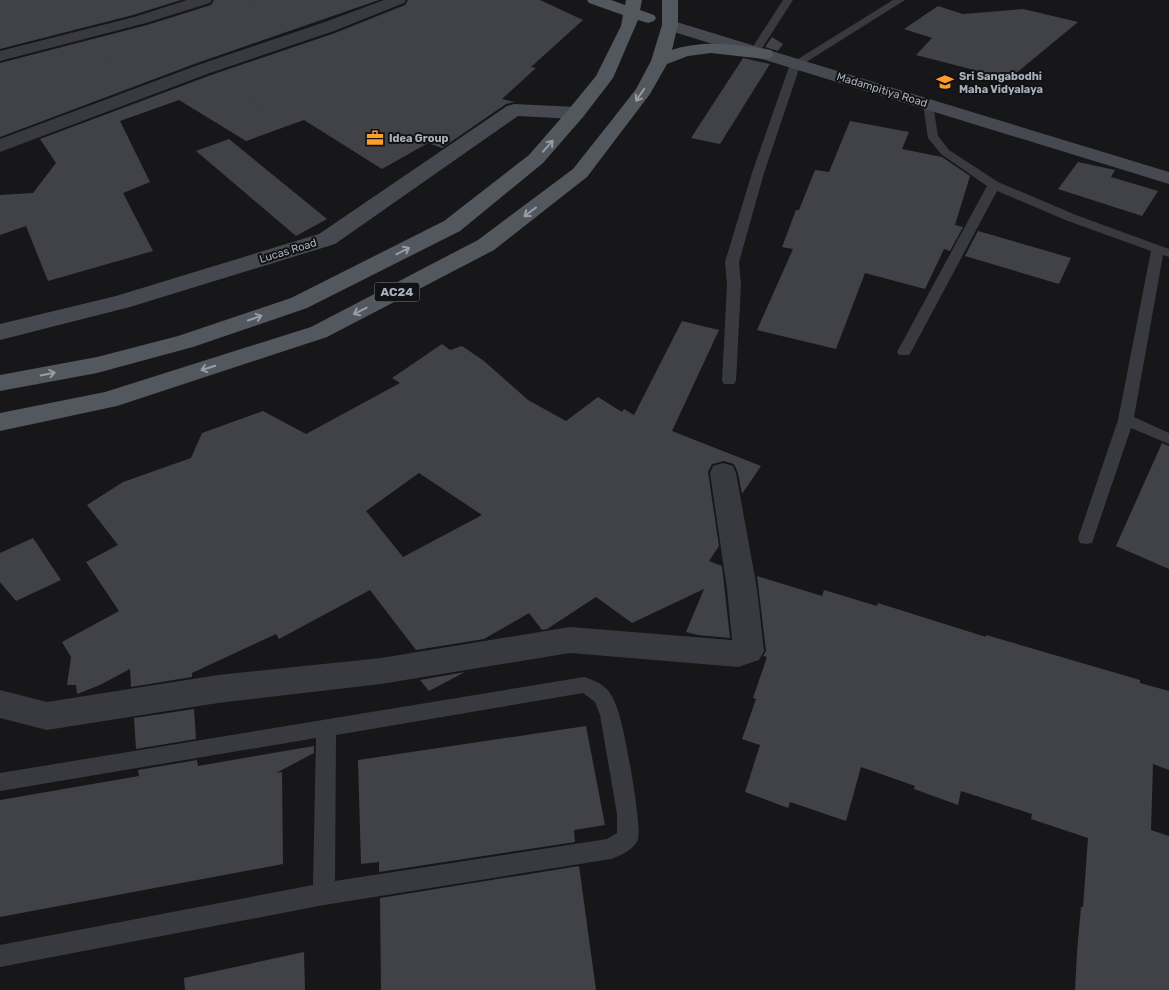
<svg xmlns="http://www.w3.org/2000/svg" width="1169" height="990" font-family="Rubik,sans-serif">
	<rect width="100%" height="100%" fill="#17171a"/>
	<!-- building -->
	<path fill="#414247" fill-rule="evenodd" d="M 0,0 L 181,0 L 133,15 L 0,49 Z
		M 214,0 L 379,0 L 197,63 L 0,137 L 0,63 L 147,25 L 211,5 Z
		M 408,0 L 540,0 L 583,20 L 531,67 L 536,68 L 502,99 L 515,102 L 506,104 L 442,148 L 428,143 L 382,169 L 304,120 L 246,141 L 179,100 L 120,121 L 150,182 L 123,193 L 153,251 L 48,281 L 26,226 L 0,235 L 0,195 L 33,193 L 56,163 L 40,139 L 211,75 L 335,33 L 405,5 Z
		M 938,6 L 963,14 L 1023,9 L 1078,22 L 1009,79 L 916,55 L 932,38 L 904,29 Z
		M 772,37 L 783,44 L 778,51 L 765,47 Z
		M 743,58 L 770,64 L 720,144 L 691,138 Z
		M 850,121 L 909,132 L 902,149 L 942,157 L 970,176 L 955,225 L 963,227 L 950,251 L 944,249 L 925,289 L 865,273 L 836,349 L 757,330 L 793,249 L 782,247 L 796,210 L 799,210 L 815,170 L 829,172 Z
		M 229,139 L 327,219 L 296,236 L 196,151 Z
		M 1078,162 L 1115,170 L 1111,177 L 1158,191 L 1142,216 L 1058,189 Z
		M 978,231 L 1071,258 L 1059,284 L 965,256 Z
		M 682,321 L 719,330 L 672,431 L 761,466 L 742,494 L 738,473 L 734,464 L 724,461 L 712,464 L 708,472 L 719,546 L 709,561 L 722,566 L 730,638 L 698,635 L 686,632 L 704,589 L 632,623 L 596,597 L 547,629 L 542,630 L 529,613 L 484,639 L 416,650 L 370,590 L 279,639 L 276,634 L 192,673 L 192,677 L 131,687 L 130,669 L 100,685 L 77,694 L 76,685 L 67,685 L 71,657 L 62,642 L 119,611 L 86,562 L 118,545 L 87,505 L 123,482 L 191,458 L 202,433 L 263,411 L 306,434 L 400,383 L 392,378 L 442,344 L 450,350 L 462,346 L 484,361 L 528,400 L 566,421 L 598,397 L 622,412 L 624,409 L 634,415 ZM 419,473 L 482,515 L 403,557 L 366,511 Z
		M 1162,443 L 1169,446 L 1169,569 L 1116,546 Z
		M 33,538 L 61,580 L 16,601 L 0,582 L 0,553 Z
		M 757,576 L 822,596 L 824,590 L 877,606 L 878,603 L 986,637 L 986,635 L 1140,680 L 1140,683 L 1169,691 L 1169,770 L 1153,764 L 1151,830 L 1169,836 L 1169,990 L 1075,990 L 1077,952 L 1081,907 L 1083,907 L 1088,838 L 1031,819 L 1032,814 L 961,791 L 958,805 L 914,789 L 915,786 L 861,767 L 846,821 L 790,802 L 788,808 L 745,792 L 760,745 L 742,739 L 756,699 L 753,698 L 767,657 L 763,656 L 766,651 Z
		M 465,672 L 429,691 L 420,680 Z
		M 194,709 L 196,739 L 136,749 L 134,718 Z
		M 586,726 L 605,825 L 574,830 L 575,842 L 379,872 L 379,862 L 361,864 L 358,760 Z
		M 314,746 L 314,753 L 276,773 L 282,772 L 283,864 L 0,917 L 0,800 L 139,776 L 138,770 L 197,760 L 198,766 Z
		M 579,866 L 596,990 L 381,990 L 380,898 Z
		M 304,952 L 305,990 L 185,990 L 184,978 Z"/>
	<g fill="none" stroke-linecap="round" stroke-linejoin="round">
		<!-- path -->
		<path stroke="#3e4146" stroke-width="2" stroke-dasharray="2 2.5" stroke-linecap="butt" d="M 226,10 L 256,0
			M 103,53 L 103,57 L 120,75
			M 229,86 L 275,117"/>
		<!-- lane -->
		<path fill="#383a3f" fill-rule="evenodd" d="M 783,0 L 793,0 L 759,53 L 751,53 L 750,51 Z
			M 893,0 L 905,0 L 800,66 L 764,173 L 739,262 L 741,285 L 736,381 L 734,384 L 724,384 L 722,381 L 727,285 L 725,262 L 752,173 L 790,64 Z
			M 928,101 L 933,104 L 938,136 L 949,150 L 998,182 L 1076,215 L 1169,249 L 1169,257 L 1163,255 L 1134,417 L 1169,433 L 1169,444 L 1131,428 L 1092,543 L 1086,544 L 1080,543 L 1078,538 L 1118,420 L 1151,251 L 1068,221 L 997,191 L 911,352 L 909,355 L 899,355 L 897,352 L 987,186 L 941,154 L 928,138 L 923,104 Z
			M 584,677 C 593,680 604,684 610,693 C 614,699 617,707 619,714 C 625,733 642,824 638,839 C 635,849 620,856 611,859 L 324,905 L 0,967 L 0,945 L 313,885 L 316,738 L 0,791 L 0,773 ZM 583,693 L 595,702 L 600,715 L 617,814 L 617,833 L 607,839 L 335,881 L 336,735 Z"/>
		<!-- street -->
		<path fill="#383a3f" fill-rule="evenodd" d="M 187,0 L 212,0 L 210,3 L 146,23 L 0,61 L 0,51 L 134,17 Z
			M 384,0 L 406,0 L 404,3 L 334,31 L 210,73 L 0,152 L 0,139 L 198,65 L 322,23 Z
			M 723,463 L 733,466 L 736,473 L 757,589 L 764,651 L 759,660 L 738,667 L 570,653 L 381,684 L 218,703 L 47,730 L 0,718 L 0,690 L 47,702 L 218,675 L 381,658 L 570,627 L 732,640 L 727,589 L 710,473 L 713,466 Z"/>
		<!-- secondary -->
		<path fill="#46494f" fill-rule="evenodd" d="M 670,20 L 1169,172 L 1169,184 L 664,29 L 662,25 L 664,21 Z
			M 514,104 L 576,107 L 583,109 L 585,113 L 583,117 L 576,119 L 518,116 L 335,244 L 130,307 L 0,340 L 0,324 L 116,296 L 319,234 L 507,106 Z"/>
		<!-- primary -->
		<path fill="#53575e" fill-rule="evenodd" d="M 587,0 L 611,0 L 625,5 L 626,0 L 642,0 L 640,10 L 654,15 L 656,18 L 654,21 L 648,23 L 638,20 L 613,78 L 583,117 L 543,163 L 460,231 L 307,308 L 193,347 L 97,373 L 0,391 L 0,375 L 97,357 L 178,336 L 291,298 L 444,221 L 529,155 L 569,109 L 596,76 L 621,26 L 623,15 L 589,3 Z
			M 662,0 L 678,0 L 678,25 L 672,50 C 703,40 733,44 765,49 L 771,50 L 774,54 L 771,58 L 765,59 L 711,53 L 688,56 L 667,64 L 650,94 L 587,177 L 494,250 L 327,337 L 117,406 L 0,431 L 0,413 L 105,392 L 311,327 L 478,240 L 573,169 L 615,116 L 636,89 L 651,61 L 662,25 Z"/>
	</g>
	<!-- one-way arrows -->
	<defs><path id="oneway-shaft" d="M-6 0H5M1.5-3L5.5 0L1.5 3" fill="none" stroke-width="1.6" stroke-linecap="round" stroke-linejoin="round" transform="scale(1.25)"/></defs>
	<g stroke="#979ea8">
		<use href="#oneway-shaft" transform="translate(640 95) rotate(124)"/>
		<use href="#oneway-shaft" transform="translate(548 146) rotate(-49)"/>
		<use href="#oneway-shaft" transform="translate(530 212) rotate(143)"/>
		<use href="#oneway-shaft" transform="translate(403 251) rotate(-27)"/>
		<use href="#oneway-shaft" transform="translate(360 311) rotate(153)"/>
		<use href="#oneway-shaft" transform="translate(255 318) rotate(-19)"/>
		<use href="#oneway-shaft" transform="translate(208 368) rotate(162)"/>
		<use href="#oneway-shaft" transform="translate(48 374) rotate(-11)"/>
	</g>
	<!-- icons -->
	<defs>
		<g id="school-bare" transform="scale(1.35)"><path d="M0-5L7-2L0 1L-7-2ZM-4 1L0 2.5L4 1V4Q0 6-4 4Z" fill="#ff9d2a" stroke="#121215" stroke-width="2.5" paint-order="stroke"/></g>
		<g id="office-bare" transform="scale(1.35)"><path d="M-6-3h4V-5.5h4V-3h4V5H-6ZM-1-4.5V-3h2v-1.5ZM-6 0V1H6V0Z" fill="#ff9d2a" stroke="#121215" stroke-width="2.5" paint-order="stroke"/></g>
	</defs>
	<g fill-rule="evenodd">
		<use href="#school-bare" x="945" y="82"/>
		<use href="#office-bare" x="375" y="138"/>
	</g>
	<g text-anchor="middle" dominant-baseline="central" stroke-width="4" stroke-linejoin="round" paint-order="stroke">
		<!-- far-poi labels -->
		<g font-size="11" font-weight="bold" fill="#a8b0bb" stroke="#121215" text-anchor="start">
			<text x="959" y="76">Sri Sangabodhi<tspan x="959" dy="13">Maha Vidyalaya</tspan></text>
			<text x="389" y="138">Idea Group</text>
		</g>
		<!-- far-street labels -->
		<g font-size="11" fill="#a8b0bb" stroke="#121215">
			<text transform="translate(882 90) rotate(17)">Madampitiya Road</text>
			<text transform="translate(288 251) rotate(-17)">Lucas Road</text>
		</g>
		<!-- shield labels -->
		<rect fill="#121215" stroke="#7b8189" stroke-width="1" x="374.5" y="282.5" width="45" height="19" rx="4"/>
		<g font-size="12" font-weight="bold" fill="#a8b0bb">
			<text x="397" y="292">AC24</text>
		</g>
	</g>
</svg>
